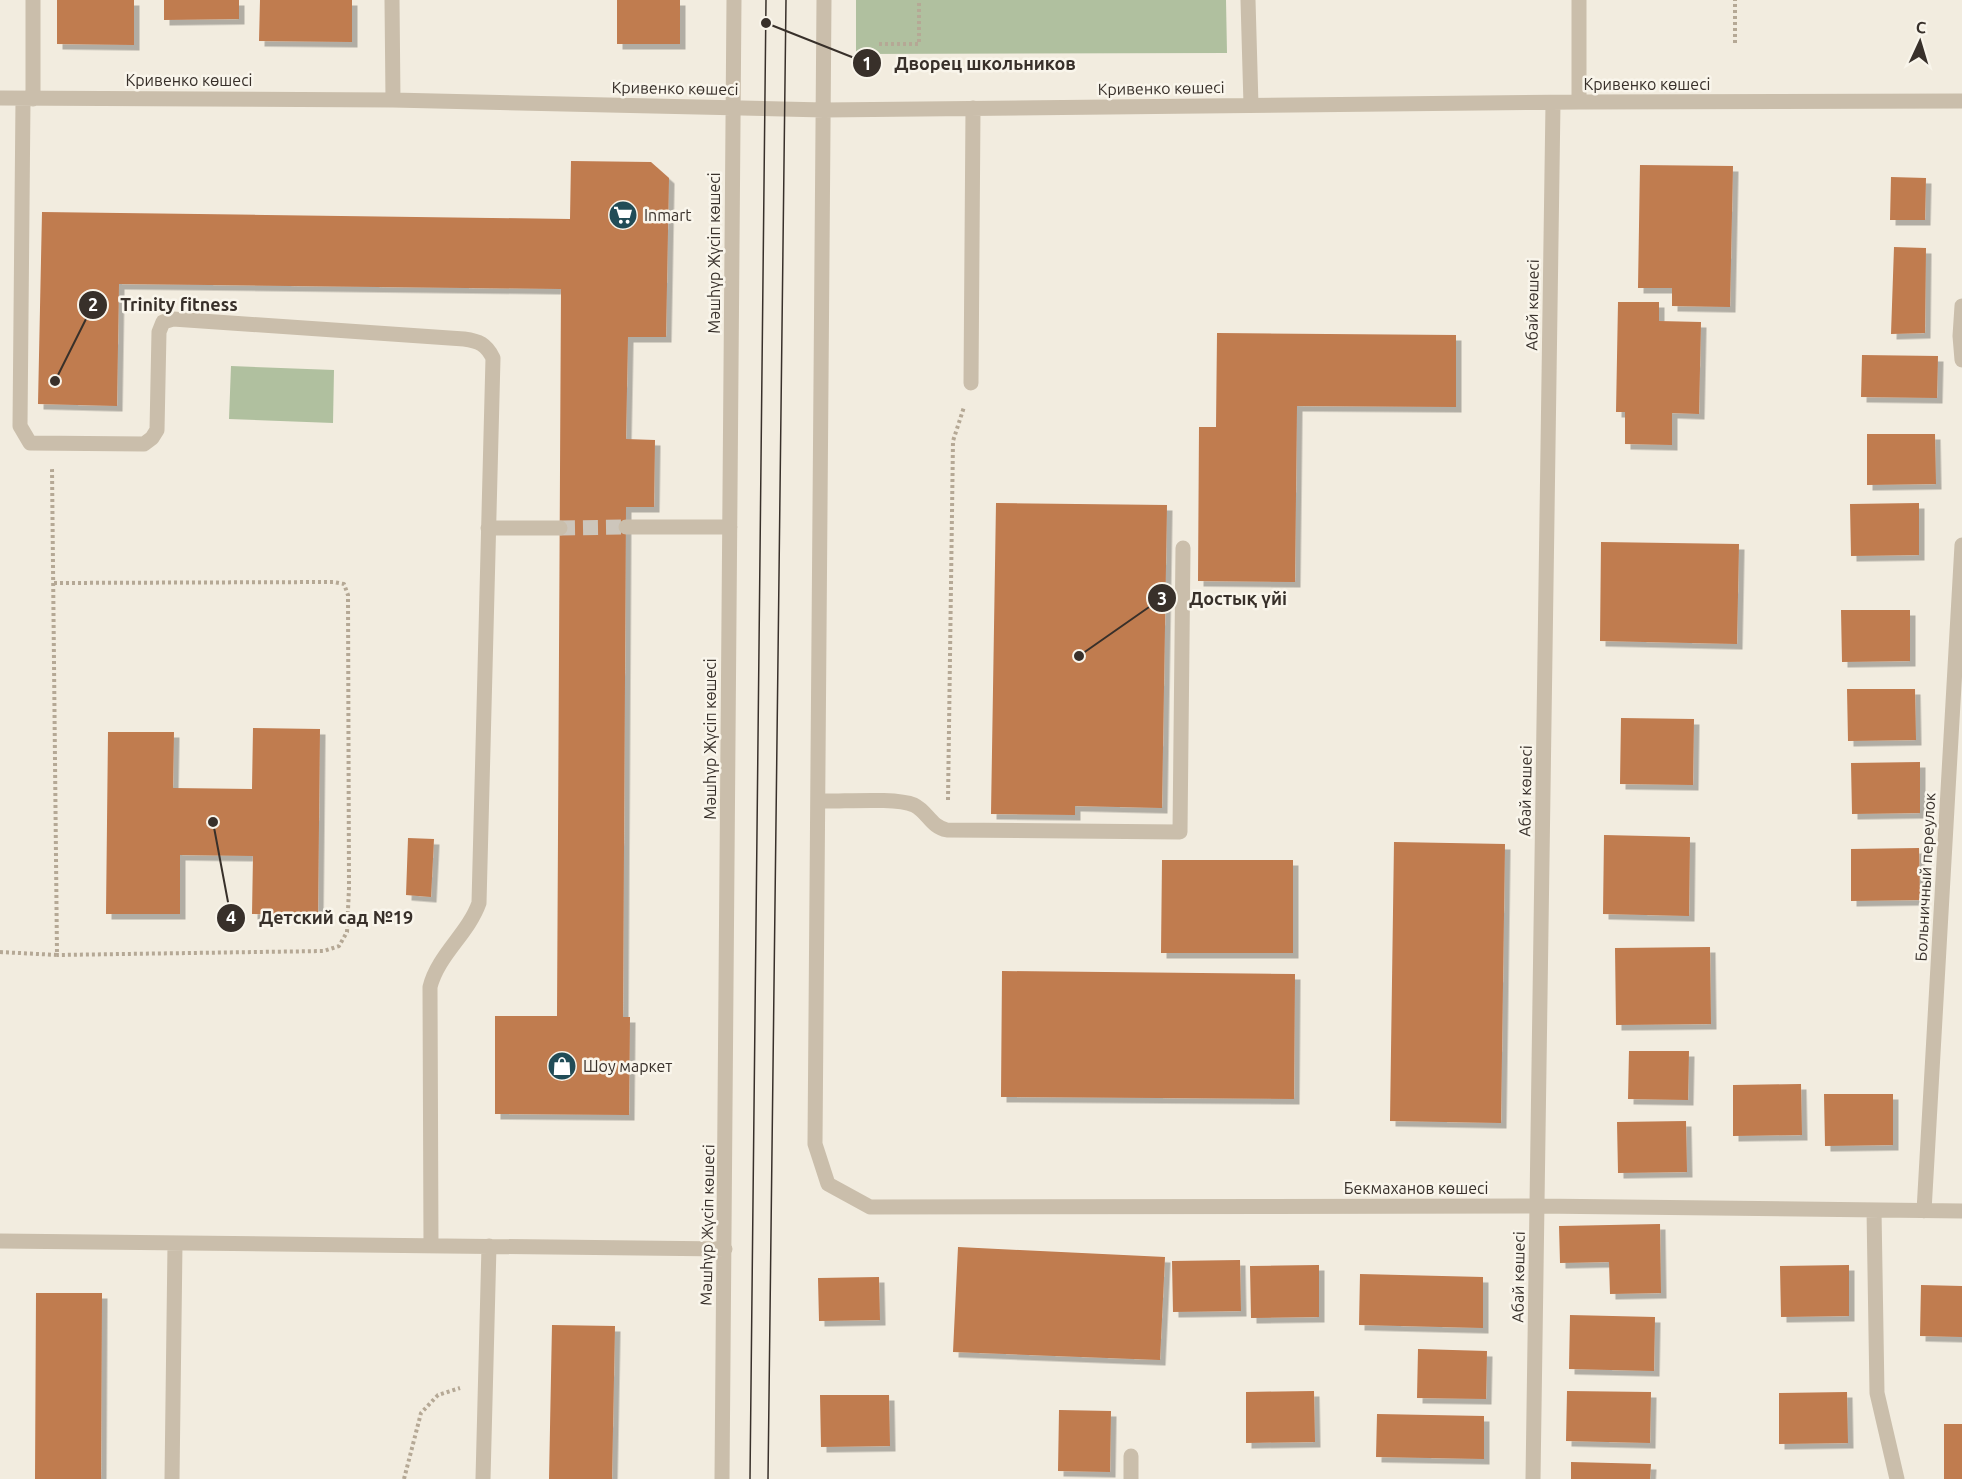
<svg xmlns="http://www.w3.org/2000/svg" width="1962" height="1479" font-family="Ubuntu,sans-serif">
	<defs>
		<filter id="shadow"><feDropShadow dx="5.5" dy="5.5" stdDeviation="0" flood-color="#0004"/></filter>
	</defs>
	<rect width="100%" height="100%" fill="#f2ecdf"/>
	<!-- green -->
	<path fill="#b0c09f" d="M 856,0 L 1226,0 L 1227,53 L 856,54 Z
		M 231,366 L 334,370 L 333,423 L 229,419 Z"/>
	<!-- building -->
	<path fill="#c07b4f" filter="url(#shadow)" d="M 57,0 L 134,0 L 134,45 L 57,44 Z
		M 164,0 L 239,0 L 239,19 L 164,20 Z
		M 260,0 L 352,0 L 352,42 L 259,41 Z
		M 617,0 L 680,0 L 680,44 L 617,44 Z
		M 571,161 L 651,162 L 669,178 L 666,337 L 628,337 L 626,439 L 655,440 L 654,507 L 626,507 L 623,1017 L 630,1017 L 629,1115 L 495,1114 L 495,1016 L 557,1016 L 561,289 L 119,284 L 117,406 L 38,404 L 42,212 L 570,219 Z
		M 1640,165 L 1733,166 L 1730,307 L 1672,306 L 1672,288 L 1638,288 Z
		M 1891,177 L 1926,178 L 1925,220 L 1890,220 Z
		M 1894,247 L 1926,248 L 1925,333 L 1891,334 Z
		M 1618,302 L 1659,302 L 1659,321 L 1701,322 L 1699,414 L 1672,413 L 1672,445 L 1625,444 L 1625,412 L 1616,412 Z
		M 1217,333 L 1456,335 L 1456,407 L 1297,406 L 1295,582 L 1198,581 L 1199,427 L 1216,427 Z
		M 1862,355 L 1938,356 L 1937,398 L 1861,397 Z
		M 1867,434 L 1935,434 L 1936,484 L 1867,485 Z
		M 996,503 L 1167,505 L 1162,808 L 1075,806 L 1075,815 L 991,814 Z
		M 1919,503 L 1919,555 L 1851,556 L 1850,504 Z
		M 1601,542 L 1739,544 L 1737,644 L 1600,641 Z
		M 1841,610 L 1910,610 L 1910,661 L 1842,662 Z
		M 1847,689 L 1915,689 L 1916,740 L 1848,741 Z
		M 1621,718 L 1694,719 L 1693,785 L 1620,784 Z
		M 253,728 L 320,729 L 318,915 L 252,914 L 253,856 L 180,855 L 180,914 L 106,914 L 108,732 L 174,732 L 173,788 L 252,789 Z
		M 1920,762 L 1920,813 L 1852,814 L 1851,763 Z
		M 1604,835 L 1690,837 L 1689,916 L 1603,914 Z
		M 408,838 L 434,839 L 431,897 L 406,895 Z
		M 1394,842 L 1505,844 L 1501,1123 L 1390,1121 Z
		M 1919,848 L 1920,900 L 1851,901 L 1851,849 Z
		M 1162,860 L 1293,860 L 1293,953 L 1161,953 Z
		M 1710,947 L 1711,1024 L 1616,1025 L 1615,948 Z
		M 1002,971 L 1295,974 L 1294,1099 L 1001,1097 Z
		M 1629,1051 L 1689,1051 L 1688,1100 L 1628,1099 Z
		M 1801,1084 L 1802,1135 L 1733,1136 L 1733,1085 Z
		M 1824,1094 L 1893,1094 L 1893,1145 L 1825,1146 Z
		M 1686,1121 L 1687,1172 L 1618,1173 L 1617,1122 Z
		M 1660,1224 L 1661,1293 L 1610,1294 L 1609,1262 L 1560,1263 L 1559,1226 Z
		M 958,1247 L 1165,1257 L 1160,1360 L 953,1352 Z
		M 1240,1260 L 1241,1311 L 1173,1312 L 1172,1261 Z
		M 1319,1265 L 1319,1317 L 1251,1318 L 1250,1266 Z
		M 1849,1265 L 1849,1316 L 1781,1317 L 1780,1266 Z
		M 1360,1274 L 1483,1277 L 1483,1328 L 1359,1325 Z
		M 879,1277 L 880,1320 L 819,1321 L 818,1278 Z
		M 1921,1285 L 1962,1286 L 1962,1337 L 1920,1336 Z
		M 36,1293 L 102,1293 L 101,1479 L 35,1479 Z
		M 1570,1315 L 1655,1317 L 1654,1371 L 1569,1369 Z
		M 552,1325 L 615,1326 L 612,1479 L 549,1479 Z
		M 1418,1349 L 1487,1351 L 1486,1399 L 1417,1398 Z
		M 1314,1391 L 1315,1442 L 1246,1443 L 1246,1392 Z
		M 1567,1391 L 1651,1392 L 1650,1443 L 1566,1441 Z
		M 1847,1392 L 1848,1443 L 1779,1444 L 1779,1393 Z
		M 820,1395 L 889,1395 L 890,1446 L 821,1447 Z
		M 1059,1410 L 1111,1411 L 1110,1472 L 1058,1471 Z
		M 1377,1414 L 1484,1416 L 1484,1459 L 1376,1457 Z
		M 1944,1424 L 1962,1424 L 1962,1479 L 1944,1479 Z
		M 1571,1462 L 1651,1464 L 1650,1479 L 1571,1479 Z"/>
	<g fill="none" stroke-linecap="round" stroke-linejoin="round">
		<!-- minor-tunnel -->
		<path stroke="#cdc6bb" stroke-width="15" stroke-dasharray="15 8" stroke-linecap="butt" d="M 560,528 L 626,527"/>
		<!-- path -->
		<path stroke="#b5a895" stroke-width="4" stroke-dasharray="3 3" stroke-linecap="butt" d="M 1735,43 L 1735,0
			M 879,44 L 919,44 L 919,0
			M 54,583 L 333,582 L 344,584 L 348,595 L 349,888 L 347,932 L 339,946 L 324,951 L 57,955
			M 948,800 L 953,441 L 964,407
			M 0,952 L 57,955 L 52,468
			M 404,1479 L 421,1413 L 438,1395 L 460,1388"/>
		<!-- minor -->
		<path stroke="#cabeab" stroke-width="15" d="M 33,0 L 33,99
			M 392,0 L 393,100
			M 824,0 L 815,1144 L 828,1184 L 870,1207 L 1537,1206 L 1962,1211
			M 1248,0 L 1251,105
			M 1579,0 L 1579,102
			M 0,98 L 393,100 L 824,110 L 1579,102 L 1962,101
			M 23,99 L 20,426 L 30,443 L 144,444 L 152,438 L 157,430 L 159,332 L 163,322 L 173,319 L 464,339 C 479,341 486,344 493,358 L 479,903 C 468,934 438,955 430,987 L 431,1245
			M 1962,306 L 1960,336 L 1962,360
			M 971,383 L 973,108
			M 626,527 L 730,527
			M 488,528 L 560,528
			M 818,801 C 840,802 895,797 914,805 C 928,812 931,827 947,830 L 1180,832 L 1183,548
			M 1874,1210 L 1877,1393 L 1897,1479
			M 1924,1211 L 1962,545
			M 0,1241 L 725,1249
			M 172,1479 L 175,1244
			M 483,1479 L 489,1246
			M 722,1479 L 734,0
			M 1131,1479 L 1131,1456
			M 1533,1479 L 1553,103"/>
		<!-- tram -->
		<path stroke="#38302a" stroke-width="1.5" d="M 750,1479 L 766,0
			M 768,1479 L 786,0"/>
	</g>
	<!-- icons -->
	<defs>
		<g id="supermarket-disc" transform="scale(1.5)"><circle r="9.5" fill="#214c57" stroke="#f9f5eb"/><path d="M-6-5.5h2.5l.6 2H6L4.5 2H-2.5L-4.4-4H-6ZM-1.5 3.2a1.3 1.3 0 1 0 .1 0ZM3 3.2a1.3 1.3 0 1 0 .1 0Z" fill="#fff"/></g>
		<g id="shop-disc" transform="scale(1.5)"><circle r="9.5" fill="#214c57" stroke="#f9f5eb"/><path d="M-5-2.5h2.3a2.7 3.5 0 0 1 5.4 0H5L5.5 6h-11ZM-1.5-2.5h3a1.5 2.3 0 0 0-3 0Z" fill="#fff"/></g>
	</defs>
	<g fill-rule="evenodd">
		<use href="#supermarket-disc" x="623" y="215"/>
		<use href="#shop-disc" x="562" y="1066"/>
	</g>
	<g text-anchor="middle" dominant-baseline="central" stroke-width="5" stroke-linejoin="round" paint-order="stroke">
		<!-- street labels -->
		<g font-size="16" fill="#38302a" stroke="#f9f5eb">
			<text x="189" y="80">Кривенко көшесі</text>
			<text x="1647" y="84">Кривенко көшесі</text>
			<text transform="translate(675 88) rotate(1)">Кривенко көшесі</text>
			<text transform="translate(1161 88) rotate(-1)">Кривенко көшесі</text>
			<text transform="translate(714 253) rotate(-90)">Мәшһүр Жүсіп көшесі</text>
			<text transform="translate(1532 305) rotate(-89)">Абай көшесі</text>
			<text transform="translate(710 739) rotate(-90)">Мәшһүр Жүсіп көшесі</text>
			<text transform="translate(1525 791) rotate(-89)">Абай көшесі</text>
			<text transform="translate(1925 877) rotate(-87)">Больничный переулок</text>
			<text x="1416" y="1188">Бекмаханов көшесі</text>
			<text transform="translate(707 1225) rotate(-89)">Мәшһүр Жүсіп көшесі</text>
			<text transform="translate(1518 1277) rotate(-89)">Абай көшесі</text>
		</g>
		<!-- poi labels -->
		<g font-size="16" fill="#38302a" stroke="#f9f5eb" text-anchor="start">
			<text x="644" y="215">Inmart</text>
			<text x="583" y="1066">Шоу маркет</text>
		</g>
	</g>
	<!-- callouts -->
	<path fill="none" stroke="#38302a" stroke-width="2" d="M766 23L867 63M55 381L93 305M1079 656L1162 598M213 822L231 918"/>
	<g fill="#38302a" stroke="#f9f5eb" stroke-width="2">
		<circle cx="766" cy="23" r="6"/>
		<circle cx="55" cy="381" r="6"/>
		<circle cx="1079" cy="656" r="6"/>
		<circle cx="213" cy="822" r="6"/>
		<circle cx="867" cy="63" r="15"/>
		<circle cx="93" cy="305" r="15"/>
		<circle cx="1162" cy="598" r="15"/>
		<circle cx="231" cy="918" r="15"/>
	</g>
	<g font-size="18" text-anchor="middle" font-weight="bold" fill="#fff">
		<text x="867" y="70">1</text>
		<text x="93" y="311">2</text>
		<text x="1162" y="605">3</text>
		<text x="231" y="924">4</text>
	</g>
	<g font-size="18" text-anchor="middle" font-weight="bold" fill="#38302a" stroke="#f9f5eb" stroke-width="5" stroke-linejoin="round" paint-order="stroke">
		<text x="985" y="70">Дворец школьников</text>
		<text x="179" y="311">Trinity fitness</text>
		<text x="1238" y="605">Достық үйі</text>
		<text x="336" y="924">Детский сад №19</text>
	</g>
	<!-- north arrow -->
	<g transform="translate(1920 42) rotate(4)" stroke="#f9f5eb" stroke-width="4.5" paint-order="stroke">
	<path d="M0-4.5L10 22L0 15L-10 22Z" fill="#38302a"/>
	<text y="-9" font-size="16" font-weight="bold" text-anchor="middle" fill="#38302a">С</text>
	</g>
</svg>
